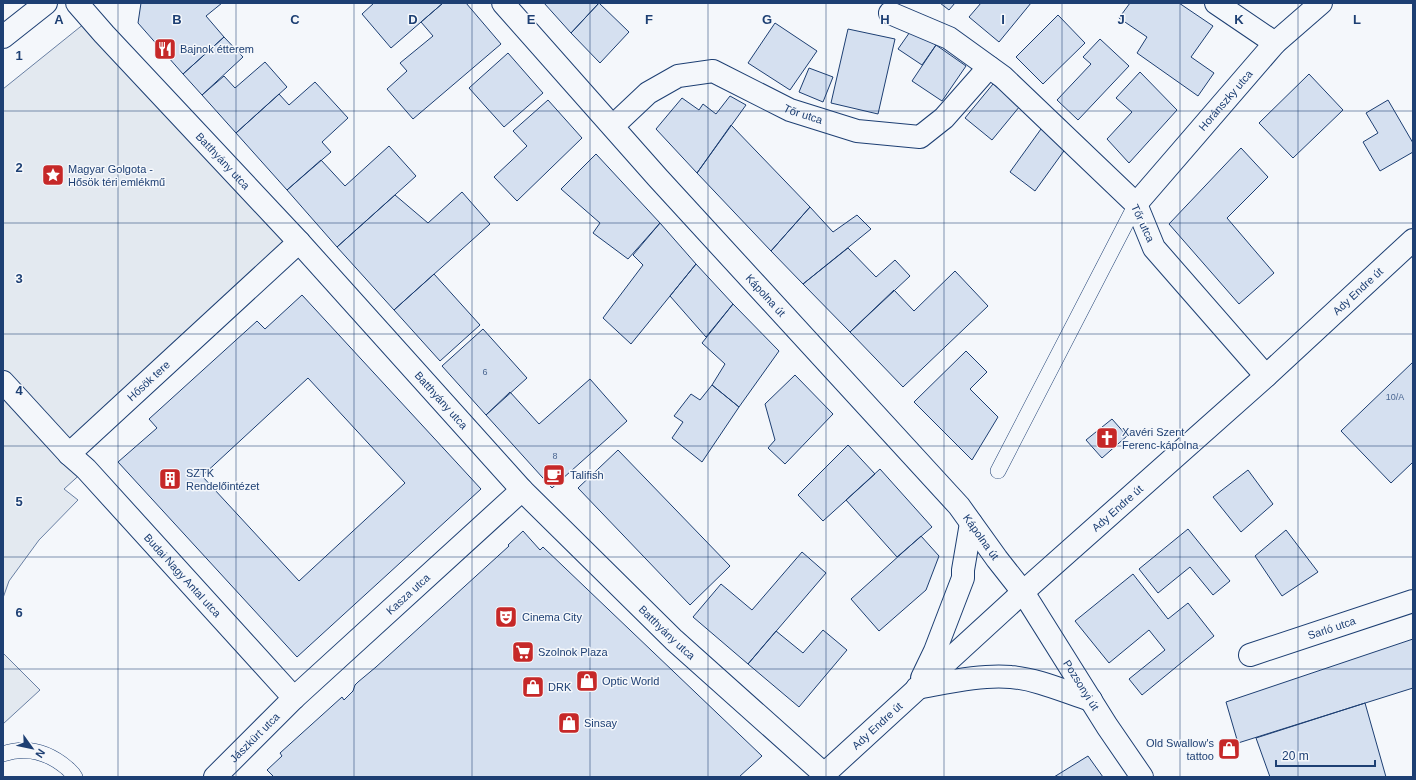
<svg xmlns="http://www.w3.org/2000/svg" width="1416" height="780" font-family="Arial,sans-serif">
	<rect width="100%" height="100%" fill="#f4f7fb"/>
	<!-- green -->
	<path fill="#e3e9f0" stroke="#687fa3" d="M 90,19 L 299,242 L 72,451 L 86,469 L 64,489 L 78,500 L 39,540 L 9,581 L 3,598 L 3,89 Z
		M 3,653 L 40,690 L 3,724 Z"/>
	<!-- building -->
	<path fill="#d5e0f0" stroke="#1d3f73" fill-rule="evenodd" d="M 141,3 L 222,3 L 206,16 L 224,37 L 183,74 L 138,23 Z
		M 374,3 L 443,3 L 391,48 L 362,14 Z
		M 443,3 L 466,3 L 501,44 L 413,119 L 387,89 L 407,71 L 400,63 L 433,36 L 421,22 Z
		M 544,3 L 599,3 L 571,33 Z
		M 599,3 L 629,32 L 600,63 L 571,33 Z
		M 940,3 L 955,3 L 949,10 Z
		M 981,3 L 1031,3 L 999,42 L 969,17 Z
		M 1130,3 L 1179,3 L 1213,26 L 1191,57 L 1214,73 L 1198,96 L 1137,53 L 1147,37 L 1119,18 Z
		M 1058,15 L 1085,43 L 1043,84 L 1016,57 Z
		M 775,23 L 817,51 L 790,90 L 748,63 Z
		M 848,29 L 895,39 L 878,114 L 831,103 Z
		M 912,29 L 936,45 L 922,65 L 898,49 Z
		M 224,37 L 243,57 L 202,95 L 183,74 Z
		M 1100,39 L 1129,66 L 1078,120 L 1057,100 L 1091,64 L 1083,57 Z
		M 936,45 L 966,66 L 942,101 L 912,81 Z
		M 508,53 L 543,93 L 504,127 L 469,88 Z
		M 265,62 L 287,87 L 236,133 L 202,95 L 224,76 L 235,88 Z
		M 809,68 L 833,77 L 823,102 L 799,92 Z
		M 1140,72 L 1177,110 L 1129,163 L 1107,139 L 1132,112 L 1116,98 Z
		M 1309,74 L 1343,110 L 1293,158 L 1259,123 Z
		M 315,82 L 348,118 L 322,142 L 331,152 L 287,190 L 236,133 L 279,94 L 289,105 Z
		M 993,84 L 1020,106 L 992,140 L 965,118 Z
		M 730,96 L 746,105 L 697,173 L 656,129 L 682,98 L 699,110 L 703,104 L 716,114 Z
		M 548,100 L 582,138 L 517,201 L 494,177 L 527,146 L 513,131 Z
		M 1388,100 L 1413,143 L 1413,152 L 1380,171 L 1363,142 L 1378,133 L 1366,113 Z
		M 731,125 L 810,207 L 771,251 L 697,173 Z
		M 1041,129 L 1066,148 L 1035,191 L 1010,172 Z
		M 389,146 L 416,176 L 337,247 L 287,190 L 321,160 L 345,186 Z
		M 1241,148 L 1268,177 L 1227,218 L 1274,273 L 1239,304 L 1169,224 Z
		M 596,154 L 660,223 L 628,259 L 593,233 L 600,223 L 561,189 Z
		M 462,192 L 490,224 L 394,310 L 337,247 L 395,195 L 428,223 Z
		M 810,207 L 833,232 L 857,215 L 871,229 L 803,284 L 771,251 Z
		M 660,223 L 696,264 L 631,344 L 603,318 L 643,265 L 633,255 Z
		M 848,248 L 876,277 L 895,260 L 910,276 L 850,332 L 803,284 Z
		M 696,264 L 733,304 L 706,337 L 670,296 Z
		M 955,271 L 988,306 L 903,387 L 850,332 L 894,290 L 914,311 Z
		M 434,274 L 480,325 L 440,361 L 394,310 Z
		M 302,295 L 481,489 L 297,657 L 118,462 L 157,428 L 149,419 L 257,321 L 265,329 ZM 308,378 L 405,483 L 299,581 L 202,476 Z
		M 733,304 L 779,351 L 739,407 L 712,385 L 725,364 L 702,343 Z
		M 483,329 L 527,378 L 486,415 L 442,366 Z
		M 966,351 L 987,372 L 970,389 L 998,417 L 972,460 L 914,402 Z
		M 1413,362 L 1413,465 L 1412,463 L 1391,483 L 1341,431 Z
		M 795,375 L 833,414 L 785,464 L 768,448 L 775,440 L 765,404 Z
		M 590,379 L 627,421 L 552,488 L 486,415 L 510,392 L 539,424 Z
		M 712,385 L 739,407 L 702,462 L 672,438 L 683,422 L 674,416 L 691,394 L 700,400 Z
		M 1112,419 L 1127,436 L 1102,458 L 1086,440 Z
		M 848,445 L 875,474 L 823,521 L 798,495 Z
		M 618,450 L 730,566 L 690,605 L 578,488 Z
		M 880,469 L 932,527 L 897,557 L 846,500 Z
		M 1248,470 L 1273,504 L 1241,532 L 1213,497 Z
		M 1188,529 L 1230,581 L 1213,595 L 1190,567 L 1158,593 L 1139,569 Z
		M 1286,530 L 1318,572 L 1282,596 L 1255,556 Z
		M 523,531 L 540,550 L 543,547 L 762,756 L 739,777 L 274,777 L 267,770 L 282,756 L 280,753 L 342,697 L 344,700 L 353,691 L 355,685 L 358,682 L 376,667 L 509,546 L 508,545 Z
		M 921,536 L 939,556 L 926,590 L 879,631 L 851,599 Z
		M 802,552 L 826,573 L 748,664 L 693,617 L 721,584 L 752,610 Z
		M 1133,574 L 1168,619 L 1188,603 L 1214,636 L 1142,695 L 1129,679 L 1165,650 L 1149,630 L 1109,663 L 1075,621 Z
		M 823,630 L 847,650 L 799,707 L 748,664 L 776,631 L 803,653 Z
		M 1413,639 L 1413,688 L 1238,743 L 1226,702 Z
		M 1365,703 L 1386,777 L 1270,777 L 1256,738 Z
		M 1088,756 L 1103,777 L 1054,777 Z"/>
	<g fill="none" stroke-linecap="round" stroke-linejoin="round">
		<!-- service casing -->
		<g stroke="#1d3f73" stroke-width="16">
			<path id="service" d="M 998,471 L 1136,204
				M 3,754 C 26,746 48,752 67,768 C 70,771 73,773 75,777"/>
		</g>
		<!-- minor casing -->
		<g stroke="#1d3f73" stroke-width="24">
			<g id="minor">
				<path id="s1" d="M 77,3 L 104,34 L 299,242 L 522,490 L 674,640 L 824,774 L 826,777"/>
				<path id="s2" d="M 503,3 L 658,178 L 959,506 L 997,559 L 1023,592 L 1107,726 L 1142,777"/>
				<path d="M 1216,3 L 1275,43"/>
				<path d="M 890,13 L 949,38 L 1003,77 L 1136,204 L 1154,248 L 1266,376"/>
				<path id="s3" d="M 613,126 L 648,93 L 678,76 L 713,71 L 790,110 L 857,131 L 920,137 L 944,118 L 989,67"/>
				<path id="s4" d="M 1136,204 L 1275,43 L 1321,3"/>
				<path id="s5" d="M 3,382 L 69,454 L 86,469 L 294,698"/>
				<path id="s6" d="M 69,454 L 299,242"/>
				<path id="s7" d="M 1250,655 L 1413,601"/>
				<path id="s8" d="M 215,777 L 294,698 L 522,490"/>
			</g>
		</g>
		<!-- tertiary casing -->
		<g stroke="#1d3f73" stroke-width="24">
			<g id="tertiary">
				<path d="M 3,37 L 46,3"/>
				<path d="M 922,678 L 935,651 L 963,578 L 963,570 L 971,523"/>
				<path d="M 917,688 C 945,683 982,674 1011,677 C 1037,679 1066,692 1091,700"/>
				<path id="s9" d="M 821,777 L 1023,592 L 1266,376 L 1413,240"/>
			</g>
		</g>
		<!-- service -->
		<use href="#service" stroke="#f4f7fb" stroke-width="15"/>
		<!-- minor -->
		<use href="#minor" stroke="#f4f7fb" stroke-width="22"/>
		<!-- tertiary -->
		<use href="#tertiary" stroke="#f4f7fb" stroke-width="22"/>
	</g>
	<!-- grid -->
	<path fill="none" stroke="#1d3f73" stroke-width="1" stroke-opacity="0.55" d="M 118,3 L 118,777M 236,3 L 236,777M 354,3 L 354,777M 472,3 L 472,777M 590,3 L 590,777M 708,3 L 708,777M 826,3 L 826,777M 944,3 L 944,777M 1062,3 L 1062,777M 1180,3 L 1180,777M 1298,3 L 1298,777M 3,111 L 1413,111M 3,223 L 1413,223M 3,334 L 1413,334M 3,446 L 1413,446M 3,557 L 1413,557M 3,669 L 1413,669"/>
	<!-- icons -->
	<defs>
		<g id="restaurant-square" transform="scale(1.15)"><rect x="-9" y="-9" width="18" height="18" rx="4" fill="#c62828" stroke="#f4f7fb"/><path d="M-5-6h1v4h1v-4h1v4h1v-4h1v5L-1.5 .5V6h-2V.5L-5-1ZM5-6V6H3V1.5H1.5Q1.5-4 5-6Z" fill="#fff"/></g>
		<g id="sight-square" transform="scale(1.15)"><rect x="-9" y="-9" width="18" height="18" rx="4" fill="#c62828" stroke="#f4f7fb"/><path d="M0-6L1.8-2.2L6-1.7L2.9 1.2L3.7 5.4L0 3.3L-3.7 5.4L-2.9 1.2L-6-1.7L-1.8-2.2Z" fill="#fff"/></g>
		<g id="church-square" transform="scale(1.15)"><rect x="-9" y="-9" width="18" height="18" rx="4" fill="#c62828" stroke="#f4f7fb"/><path d="M-1.2-6h2.4v3.5h3.3v2.4h-3.3V6h-2.4V-.1h-3.3v-2.4h3.3Z" fill="#fff"/></g>
		<g id="cafe-square" transform="scale(1.15)"><rect x="-9" y="-9" width="18" height="18" rx="4" fill="#c62828" stroke="#f4f7fb"/><path d="M-5.5-4.5H6V0H3Q3 3.5 0 3.5H-2.5Q-5.5 3.5-5.5 0ZM3-3.2v2h1.7v-2ZM-6 4.5H4V6H-6Z" fill="#fff"/></g>
		<g id="building-square" transform="scale(1.15)"><rect x="-9" y="-9" width="18" height="18" rx="4" fill="#c62828" stroke="#f4f7fb"/><path d="M-4-6H4V6H1V3H-1V6H-4ZM-2.5-4.3h1.7v1.8h-1.7ZM.8-4.3h1.7v1.8H.8ZM-2.5-1h1.7V.8h-1.7ZM.8-1h1.7V.8H.8Z" fill="#fff"/></g>
		<g id="theatre-square" transform="scale(1.15)"><rect x="-9" y="-9" width="18" height="18" rx="4" fill="#c62828" stroke="#f4f7fb"/><path d="M-5-5.5Q0-4 5-5.5V0Q5 5 0 6Q-5 5-5 0ZM-3.3-2.5H-1v1.5H-3.3ZM1-2.5H3.3v1.5H1ZM-2.8 1Q0 5.5 2.8 1Z" fill="#fff"/></g>
		<g id="supermarket-square" transform="scale(1.15)"><rect x="-9" y="-9" width="18" height="18" rx="4" fill="#c62828" stroke="#f4f7fb"/><path d="M-6-5.5h2.5l.6 2H6L4.5 2H-2.5L-4.4-4H-6ZM-1.5 3.2a1.3 1.3 0 1 0 .1 0ZM3 3.2a1.3 1.3 0 1 0 .1 0Z" fill="#fff"/></g>
		<g id="shop-square" transform="scale(1.15)"><rect x="-9" y="-9" width="18" height="18" rx="4" fill="#c62828" stroke="#f4f7fb"/><path d="M-5-2.5h2.3a2.7 3.5 0 0 1 5.4 0H5L5.5 6h-11ZM-1.5-2.5h3a1.5 2.3 0 0 0-3 0Z" fill="#fff"/></g>
	</defs>
	<g fill-rule="evenodd">
		<use href="#restaurant-square" x="165" y="49"/>
		<use href="#sight-square" x="53" y="175"/>
		<use href="#church-square" x="1107" y="438"/>
		<use href="#cafe-square" x="554" y="475"/>
		<use href="#building-square" x="170" y="479"/>
		<use href="#theatre-square" x="506" y="617"/>
		<use href="#supermarket-square" x="523" y="652"/>
		<use href="#shop-square" x="587" y="681"/>
		<use href="#shop-square" x="533" y="687"/>
		<use href="#shop-square" x="569" y="723"/>
		<use href="#shop-square" x="1229" y="749"/>
	</g>
	<g text-anchor="middle" dominant-baseline="central" stroke-width="3" stroke-linejoin="round" paint-order="stroke">
		<!-- number labels -->
		<g font-size="9" fill="#4b6792">
			<text x="485" y="372">6</text>
			<text x="1395" y="397">10/A</text>
			<text x="555" y="456">8</text>
		</g>
		<!-- poi labels -->
		<g font-size="11" fill="#1d3f73" stroke="#f4f7fb" text-anchor="start">
			<text x="180" y="49">Bajnok étterem</text>
			<text x="68" y="169">Magyar Golgota -<tspan x="68" dy="13">Hősök téri emlékmű</tspan></text>
			<text x="1122" y="432">Xavéri Szent<tspan x="1122" dy="13">Ferenc-kápolna</tspan></text>
			<text x="186" y="473">SZTK<tspan x="186" dy="13">Rendelőintézet</tspan></text>
			<text x="570" y="475">Talifish</text>
			<text x="522" y="617">Cinema City</text>
			<text x="538" y="652">Szolnok Plaza</text>
			<text x="602" y="681">Optic World</text>
			<text x="548" y="687">DRK</text>
			<text x="584" y="723">Sinsay</text>
			<text x="1214" y="743" text-anchor="end">Old Swallow's<tspan x="1214" dy="13">tattoo</tspan></text>
		</g>
		<!-- street labels -->
		<g font-size="11" fill="#1d3f73" stroke="#f4f7fb">
			<text stroke="none"><textPath href="#s4" startOffset="137">Horánszky utca</textPath></text>
			<text stroke="none"><textPath href="#s3" startOffset="218">Tőr utca</textPath></text>
			<text stroke="none"><textPath href="#s1" startOffset="215">Batthyány utca</textPath></text>
			<text transform="translate(1143 223) rotate(65)">Tőr utca</text>
			<text stroke="none"><textPath href="#s9" startOffset="724">Ady Endre út</textPath></text>
			<text stroke="none"><textPath href="#s2" startOffset="393">Kápolna út</textPath></text>
			<text stroke="none"><textPath href="#s6" startOffset="108">Hősök tere</textPath></text>
			<text stroke="none"><textPath href="#s1" startOffset="539">Batthyány utca</textPath></text>
			<text stroke="none"><textPath href="#s9" startOffset="400">Ady Endre út</textPath></text>
			<text stroke="none"><textPath href="#s2" startOffset="717">Kápolna út</textPath></text>
			<text stroke="none"><textPath href="#s5" startOffset="264">Budai Nagy Antal utca</textPath></text>
			<text stroke="none"><textPath href="#s8" startOffset="266">Kasza utca</textPath></text>
			<text stroke="none"><textPath href="#s7" startOffset="86">Sarló utca</textPath></text>
			<text stroke="none"><textPath href="#s1" startOffset="863">Batthyány utca</textPath></text>
			<text stroke="none"><textPath href="#s2" startOffset="896">Pozsonyi út</textPath></text>
			<text stroke="none"><textPath href="#s9" startOffset="76">Ady Endre út</textPath></text>
			<text stroke="none"><textPath href="#s8" startOffset="56">Jászkürt utca</textPath></text>
		</g>
	</g>
	<g font-size="13" text-anchor="middle" font-weight="bold" fill="#1d3f73" stroke="#f4f7fb" stroke-width="3" stroke-linejoin="round" paint-order="stroke">
		<text x="59" y="24">A</text>
		<text x="177" y="24">B</text>
		<text x="295" y="24">C</text>
		<text x="413" y="24">D</text>
		<text x="531" y="24">E</text>
		<text x="649" y="24">F</text>
		<text x="767" y="24">G</text>
		<text x="885" y="24">H</text>
		<text x="1003" y="24">I</text>
		<text x="1121" y="24">J</text>
		<text x="1239" y="24">K</text>
		<text x="1357" y="24">L</text>
		<text x="19" y="60">1</text>
		<text x="19" y="172">2</text>
		<text x="19" y="283">3</text>
		<text x="19" y="395">4</text>
		<text x="19" y="506">5</text>
		<text x="19" y="617">6</text>
	</g>
	<!-- border -->
	<rect width="1416" height="780" fill="none" stroke="#1d3f73" stroke-width="8"/>
	<!-- north arrow -->
	<g transform="translate(32 748) rotate(123)" stroke="#f4f7fb" stroke-width="3" paint-order="stroke">
	<path d="M0-3L7 15L0 10L-7 15Z" fill="#1d3f73"/>
	<text y="-6" font-size="11" font-weight="bold" text-anchor="middle" fill="#1d3f73">N</text>
	</g>
	<!-- scale -->
	<path d="M1276 760v6h99v-6" fill="none" stroke="#1d3f73" stroke-width="2"/>
	<text x="1282" y="760" font-size="12" fill="#1d3f73" stroke="#f4f7fb" stroke-width="3" paint-order="stroke">20 m</text>
</svg>
